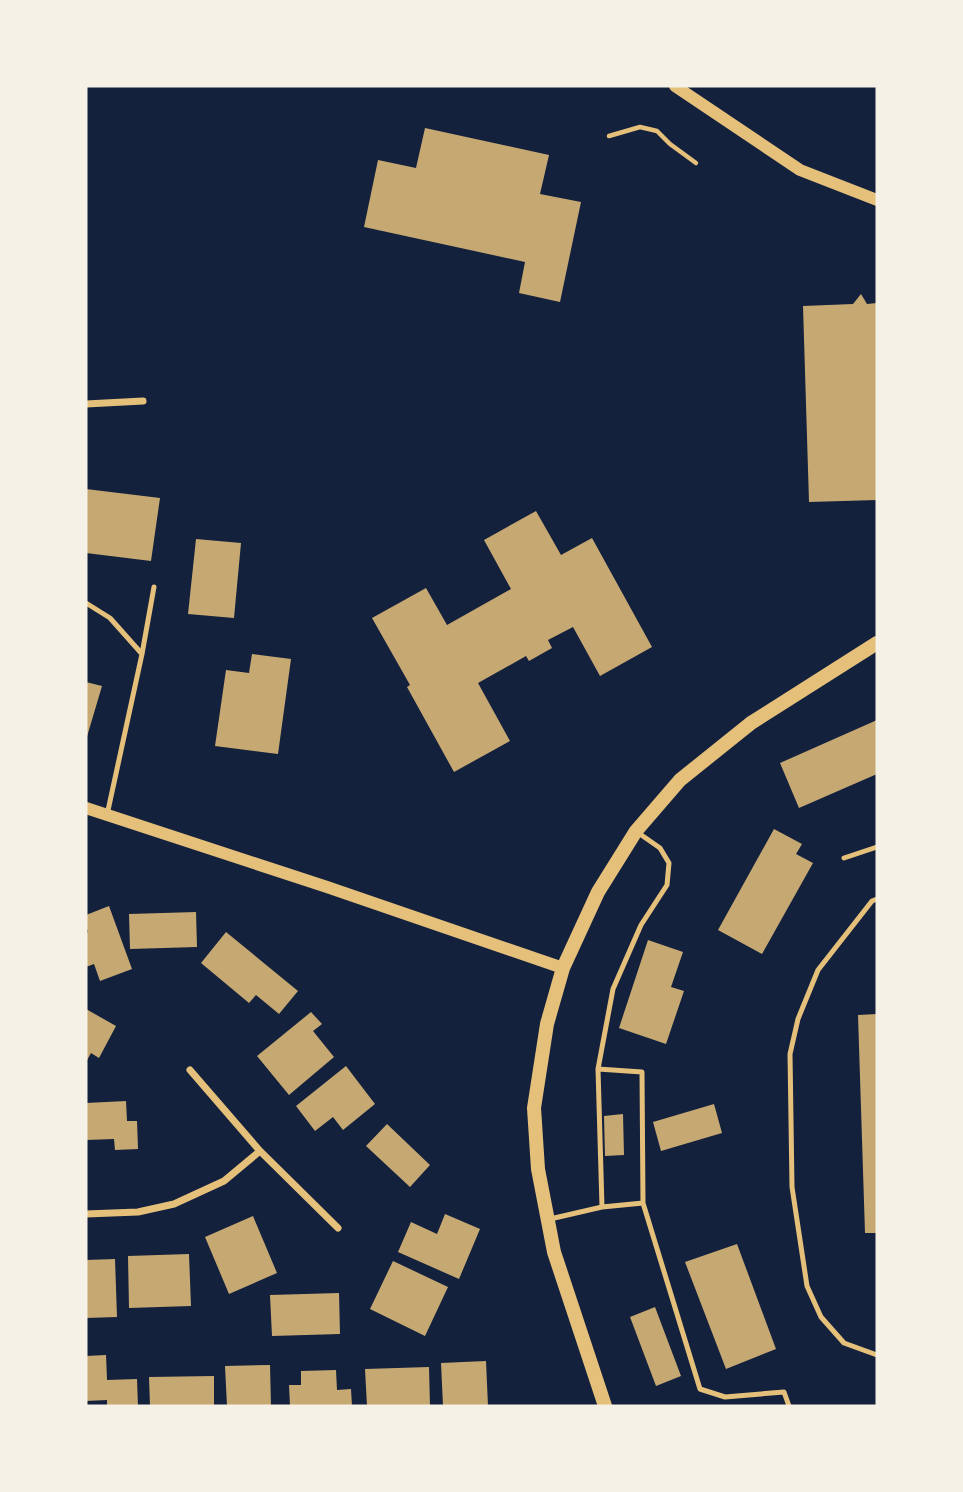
<svg xmlns="http://www.w3.org/2000/svg" width="963" height="1492" font-family="Lato,sans-serif">
	<rect width="100%" height="100%" fill="#14213d"/>
	<!-- building -->
	<path fill="#c6a872" d="M 425,128 L 549,155 L 540,194 L 581,202 L 560,302 L 519,293 L 525,262 L 364,227 L 378,160 L 416,168 Z
		M 861,294 L 867,304 L 877,303 L 877,500 L 809,502 L 803,306 L 853,304 Z
		M 86,489 L 160,498 L 151,561 L 86,553 Z
		M 536,511 L 561,555 L 592,538 L 652,647 L 600,676 L 573,627 L 548,640 L 552,648 L 529,661 L 526,656 L 478,683 L 510,741 L 454,772 L 407,687 L 410,685 L 372,618 L 426,588 L 447,625 L 511,589 L 484,540 Z
		M 196,539 L 241,543 L 234,618 L 188,614 Z
		M 252,654 L 291,659 L 278,754 L 215,746 L 226,670 L 249,673 Z
		M 86,682 L 102,686 L 86,740 Z
		M 877,720 L 877,774 L 799,808 L 780,763 Z
		M 774,829 L 802,844 L 796,854 L 813,863 L 762,954 L 718,930 Z
		M 109,906 L 132,969 L 100,981 L 94,964 L 86,967 L 86,933 L 88,932 L 86,926 L 86,915 Z
		M 196,912 L 197,947 L 130,949 L 129,914 Z
		M 226,932 L 298,991 L 279,1014 L 256,995 L 249,1003 L 201,963 Z
		M 648,940 L 683,952 L 671,987 L 684,991 L 666,1044 L 619,1028 Z
		M 86,1009 L 116,1026 L 99,1058 L 91,1053 L 86,1062 Z
		M 311,1012 L 322,1024 L 313,1031 L 334,1057 L 289,1095 L 257,1056 Z
		M 877,1014 L 877,1233 L 865,1233 L 858,1015 Z
		M 346,1066 L 375,1104 L 343,1130 L 333,1117 L 315,1131 L 296,1106 Z
		M 126,1101 L 127,1121 L 137,1121 L 138,1149 L 115,1150 L 114,1139 L 86,1140 L 86,1103 Z
		M 714,1104 L 722,1133 L 661,1151 L 653,1122 Z
		M 623,1114 L 624,1155 L 605,1156 L 604,1116 Z
		M 387,1124 L 430,1165 L 410,1187 L 366,1146 Z
		M 445,1214 L 480,1229 L 459,1279 L 398,1252 L 411,1222 L 437,1234 Z
		M 253,1216 L 277,1273 L 229,1294 L 205,1237 Z
		M 737,1244 L 776,1349 L 726,1369 L 685,1262 Z
		M 189,1254 L 191,1306 L 129,1308 L 128,1256 Z
		M 115,1259 L 117,1317 L 86,1318 L 86,1260 Z
		M 393,1261 L 448,1287 L 425,1336 L 370,1309 Z
		M 339,1293 L 340,1334 L 272,1336 L 270,1295 Z
		M 655,1307 L 681,1376 L 656,1386 L 630,1317 Z
		M 106,1355 L 107,1380 L 137,1379 L 138,1406 L 107,1406 L 107,1400 L 86,1401 L 86,1356 Z
		M 486,1361 L 488,1406 L 443,1406 L 441,1363 Z
		M 270,1365 L 271,1406 L 227,1406 L 225,1366 Z
		M 429,1367 L 430,1406 L 367,1406 L 365,1369 Z
		M 336,1370 L 337,1390 L 351,1389 L 352,1406 L 290,1406 L 289,1385 L 301,1385 L 301,1371 Z
		M 214,1376 L 214,1406 L 150,1406 L 149,1377 Z"/>
	<g fill="none" stroke-linecap="round" stroke-linejoin="round">
		<!-- path -->
		<path stroke="#e5c07b" stroke-width="4.5" d="M 609,136 L 640,127 L 657,131 L 670,144 L 696,163"/>
		<!-- service -->
		<path stroke="#e5c07b" stroke-width="5" d="M 86,603 L 110,618 L 142,654
			M 107,815 L 142,654 L 154,587
			M 844,858 L 877,847
			M 877,899 L 872,901 L 818,970 L 798,1019 L 790,1054 L 792,1187 L 807,1286 L 821,1317 L 844,1343 L 877,1355
			M 598,1069 L 613,989 L 641,925 L 667,885 L 669,863 L 660,848 L 637,832
			M 602,1207 L 598,1069 L 642,1072 L 643,1203 L 700,1389 L 725,1397 L 784,1392 L 789,1406
			M 550,1219 L 602,1207 L 643,1203"/>
		<!-- minor -->
		<path stroke="#e5c07b" stroke-width="7" d="M 86,404 L 143,401
			M 190,1070 L 260,1151 L 338,1228
			M 86,1214 L 138,1212 L 174,1204 L 224,1181 L 260,1151"/>
		<!-- tertiary -->
		<path stroke="#e5c07b" stroke-width="12" d="M 675,86 L 800,170 L 877,200
			M 86,808 L 327,887 L 563,968"/>
		<!-- secondary -->
		<path stroke="#e5c07b" stroke-width="14" d="M 605,1406 L 554,1252 L 538,1169 L 534,1108 L 547,1024 L 563,968 L 598,892 L 636,831 L 680,780 L 751,723 L 877,643"/>
	</g>
	<!-- border -->
	<rect width="963" height="1492" fill="none" stroke="#f6f1e7" stroke-width="175"/>
</svg>
